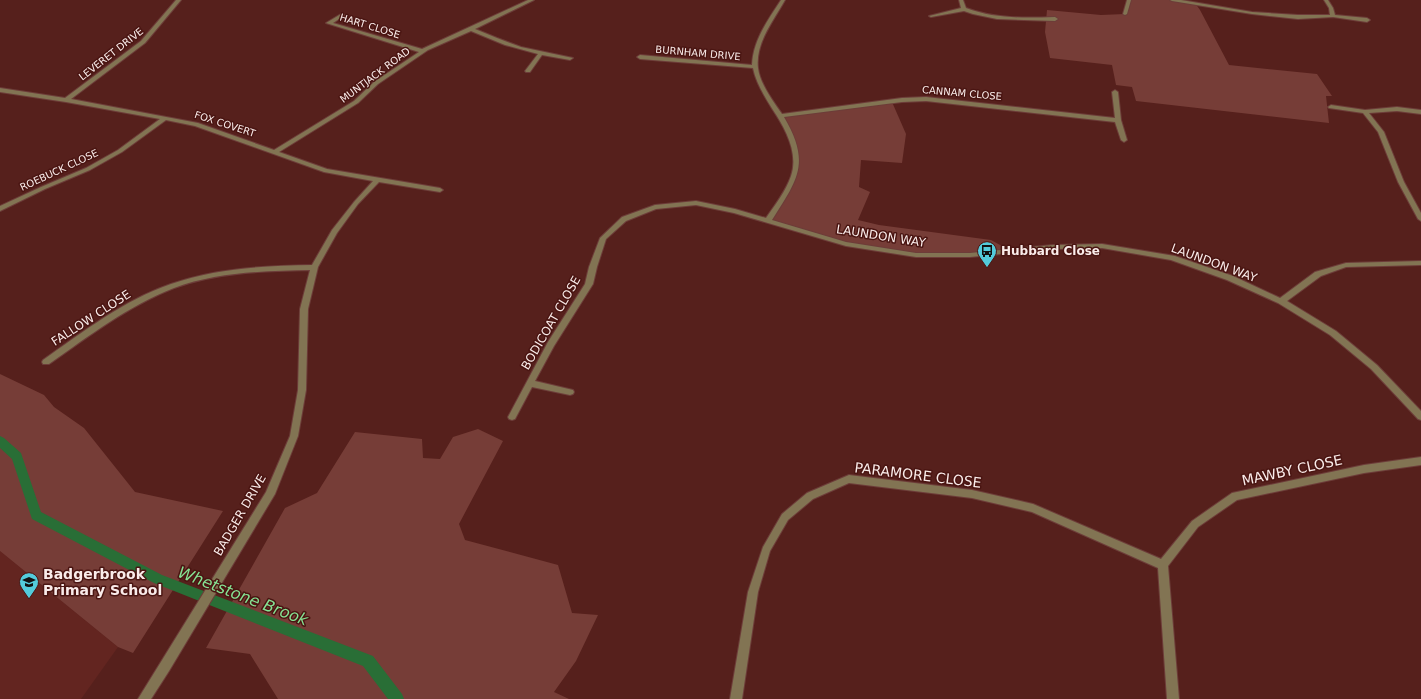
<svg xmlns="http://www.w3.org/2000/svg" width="1421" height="699" font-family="'DejaVu Sans',sans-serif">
	<rect width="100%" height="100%" fill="#56201c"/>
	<!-- built -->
	<path fill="#632520" d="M 0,551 L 118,647 L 81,699 L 0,699 Z"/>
	<!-- green -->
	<path fill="#763d37" d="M 1129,0 L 1172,0 L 1195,3 L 1200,10 L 1229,65 L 1317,74 L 1332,96 L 1326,96 L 1329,123 L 1136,101 L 1132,87 L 1116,85 L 1112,65 L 1050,58 L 1045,32 L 1047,10 L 1101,15 L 1125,14 Z
		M 892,102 L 906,134 L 902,163 L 861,160 L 859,187 L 870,192 L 858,220 L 879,225 L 991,240 L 1011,251 C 980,254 948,257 916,255 C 865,251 817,235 768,221 L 796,170 L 795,147 L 781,116 Z
		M 0,374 L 44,395 L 54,407 L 84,428 L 135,492 L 223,511 L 133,653 L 118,647 L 0,551 Z
		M 478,429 L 503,441 L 459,524 L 465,540 L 558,565 L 572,613 L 598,615 L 576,661 L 554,692 L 569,699 L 278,699 L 250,654 L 206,648 L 285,508 L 317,493 L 355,432 L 422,439 L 423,458 L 440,459 L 453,437 Z"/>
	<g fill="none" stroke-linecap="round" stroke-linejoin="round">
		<!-- stream -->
		<path fill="#296e36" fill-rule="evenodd" d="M 0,436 L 4,438 L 21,453 L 41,512 L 162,575 L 373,656 L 402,694 L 404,699 L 388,699 L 363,666 L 154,583 L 32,519 L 12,459 L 0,448 Z"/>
		<!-- street casing -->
		<g stroke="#6d3d39" stroke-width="2">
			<path id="street" d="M 176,0 L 181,0 L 145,43 L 71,99 L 198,123 L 274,150 L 354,101 L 374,82 L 419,52 L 326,23 L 341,14 L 345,15 L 333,23 L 422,49 L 528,0 L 534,0 L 475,29 L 497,38 L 521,47 L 573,58 L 570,60 L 542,55 L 530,72 L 526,72 L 525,71 L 538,54 L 505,45 L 471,31 L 428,50 L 378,84 L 358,103 L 279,152 L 327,169 L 440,188 L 443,190 L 440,192 L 379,182 L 358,204 L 337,233 L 318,267 L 308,309 L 306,390 L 298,436 L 275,494 L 169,671 L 151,699 L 138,699 L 266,492 L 290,436 L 298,390 L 300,309 L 310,270 C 265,271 217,272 174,288 C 128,306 89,336 49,364 L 43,364 L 42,362 L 43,360 C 83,332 124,300 171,284 C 216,268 264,266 312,265 L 332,230 L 354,202 L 373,181 L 324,172 L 195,126 L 166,120 L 122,152 L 90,170 L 45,189 L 0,211 L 0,206 L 41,187 L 86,168 L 118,150 L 160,119 L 66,102 L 0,92 L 0,88 L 65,98 L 141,41 Z
				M 781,0 L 785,0 C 774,20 755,43 758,68 C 760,84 773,101 782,114 L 902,98 L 926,97 L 1115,118 L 1112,92 L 1115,90 L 1118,92 L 1121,120 L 1127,140 L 1124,142 L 1121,140 L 1115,122 L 926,101 L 902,102 L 784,117 C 811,163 798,179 772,220 L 846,242 L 916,253 L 970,253 L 1053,245 L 1102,244 L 1175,256 L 1233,276 L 1280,298 L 1315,272 L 1346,263 L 1421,261 L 1421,265 L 1346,267 L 1321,276 L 1287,301 L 1336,331 L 1377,365 L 1421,411 L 1421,420 L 1418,419 L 1371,369 L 1330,335 L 1278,303 L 1227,280 L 1171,260 L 1102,248 L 1053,249 L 970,257 L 916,257 L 846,246 L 734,213 L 696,205 L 656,209 L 626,221 L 606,239 L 597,267 L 593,284 L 554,346 L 535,381 L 573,390 L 574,392 L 573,394 L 570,395 L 532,387 L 515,419 L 512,420 L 509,419 L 508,417 L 548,342 L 585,284 L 589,267 L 600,238 L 622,217 L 655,205 L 696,201 L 735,209 L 766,218 C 775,205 786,191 791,176 C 799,153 785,128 773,110 C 765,97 756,83 753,68 L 640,59 L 637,57 L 640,55 L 752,65 C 753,40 768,20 781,0 Z
				M 959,0 L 963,0 L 966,8 C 995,19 1025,18 1055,17 L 1058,19 L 1055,21 L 997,19 L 973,14 L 964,11 L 931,17 L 929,16 L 961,8 Z
				M 1127,0 L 1131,0 L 1127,14 L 1125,15 L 1123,14 Z
				M 1170,0 L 1181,0 L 1252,12 L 1298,15 L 1330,15 L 1329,8 L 1324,0 L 1328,0 L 1333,8 L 1335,15 L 1367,18 L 1370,20 L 1367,22 L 1333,17 L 1298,19 L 1252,14 L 1172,1 Z
				M 1331,105 L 1365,110 L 1397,107 L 1421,110 L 1421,114 L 1397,111 L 1369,113 L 1384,132 L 1404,182 L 1421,213 L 1421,221 L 1418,219 L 1398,182 L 1378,132 L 1363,113 L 1329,108 L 1328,107 Z
				M 1421,457 L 1421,465 L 1364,473 L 1237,500 L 1198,527 L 1168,566 L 1179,699 L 1167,699 L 1158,568 L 1032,512 L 972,498 L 849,483 L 813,499 L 788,520 L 770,551 L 758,592 L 742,699 L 730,699 L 748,592 L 763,547 L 782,514 L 807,493 L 849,475 L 972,490 L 1033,504 L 1161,559 L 1192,521 L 1232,493 L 1364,465 Z"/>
		</g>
		<!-- street -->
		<use href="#street" fill="#827453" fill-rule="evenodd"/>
	</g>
	<!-- icons -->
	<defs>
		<g id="bus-pin" transform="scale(1)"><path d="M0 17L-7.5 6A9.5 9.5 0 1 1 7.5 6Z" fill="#53cbdb" stroke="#4a1512"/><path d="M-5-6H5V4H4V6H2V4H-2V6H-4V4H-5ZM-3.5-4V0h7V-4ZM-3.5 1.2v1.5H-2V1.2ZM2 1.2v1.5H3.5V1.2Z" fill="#111"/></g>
		<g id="school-pin" transform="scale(1)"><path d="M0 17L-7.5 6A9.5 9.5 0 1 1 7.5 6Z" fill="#53cbdb" stroke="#4a1512"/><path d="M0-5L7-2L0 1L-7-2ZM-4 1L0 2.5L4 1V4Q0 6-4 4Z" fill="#111"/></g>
	</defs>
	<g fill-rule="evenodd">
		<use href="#bus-pin" x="987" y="251"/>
		<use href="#school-pin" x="29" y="582"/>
	</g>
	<g text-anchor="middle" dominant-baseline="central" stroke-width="3" stroke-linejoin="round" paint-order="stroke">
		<!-- far-street labels -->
		<g font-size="10" fill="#faecea" stroke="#4a1512">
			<text transform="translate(370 26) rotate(17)">HART CLOSE</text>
			<text transform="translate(698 53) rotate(5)">BURNHAM DRIVE</text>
			<text transform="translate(111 54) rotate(-38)">LEVERET DRIVE</text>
			<text transform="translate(375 75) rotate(-37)">MUNTJACK ROAD</text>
			<text transform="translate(962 93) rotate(5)">CANNAM CLOSE</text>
			<text transform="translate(225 124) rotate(18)">FOX COVERT</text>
			<text transform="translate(59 170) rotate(-25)">ROEBUCK CLOSE</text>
		</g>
		<!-- street labels -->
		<g font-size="12" fill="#faecea" stroke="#4a1512">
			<text transform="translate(881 236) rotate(9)">LAUNDON WAY</text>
			<text transform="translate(1214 263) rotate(20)">LAUNDON WAY</text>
			<text transform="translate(91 318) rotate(-33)">FALLOW CLOSE</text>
			<text transform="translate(551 323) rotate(-60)">BODICOAT CLOSE</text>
			<text transform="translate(240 515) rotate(-60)">BADGER DRIVE</text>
		</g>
		<!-- poi labels -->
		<g font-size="12" font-weight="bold" fill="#faecea" stroke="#4a1512" text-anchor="start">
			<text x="1001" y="251">Hubbard Close</text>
		</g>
		<!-- near-street labels -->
		<g font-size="14" fill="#faecea" stroke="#4a1512">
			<text transform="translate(1292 470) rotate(-12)">MAWBY CLOSE</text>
			<text transform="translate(918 475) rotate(7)">PARAMORE CLOSE</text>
		</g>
		<!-- near-poi labels -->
		<g font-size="14" font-weight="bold" fill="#faecea" stroke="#4a1512" text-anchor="start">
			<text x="43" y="574">Badgerbrook<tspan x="43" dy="16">Primary School</tspan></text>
		</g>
		<!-- near-water labels -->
		<g font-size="16" font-style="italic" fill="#86e293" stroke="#4a1512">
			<text transform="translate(243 596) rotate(21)">Whetstone Brook</text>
		</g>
	</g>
</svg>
